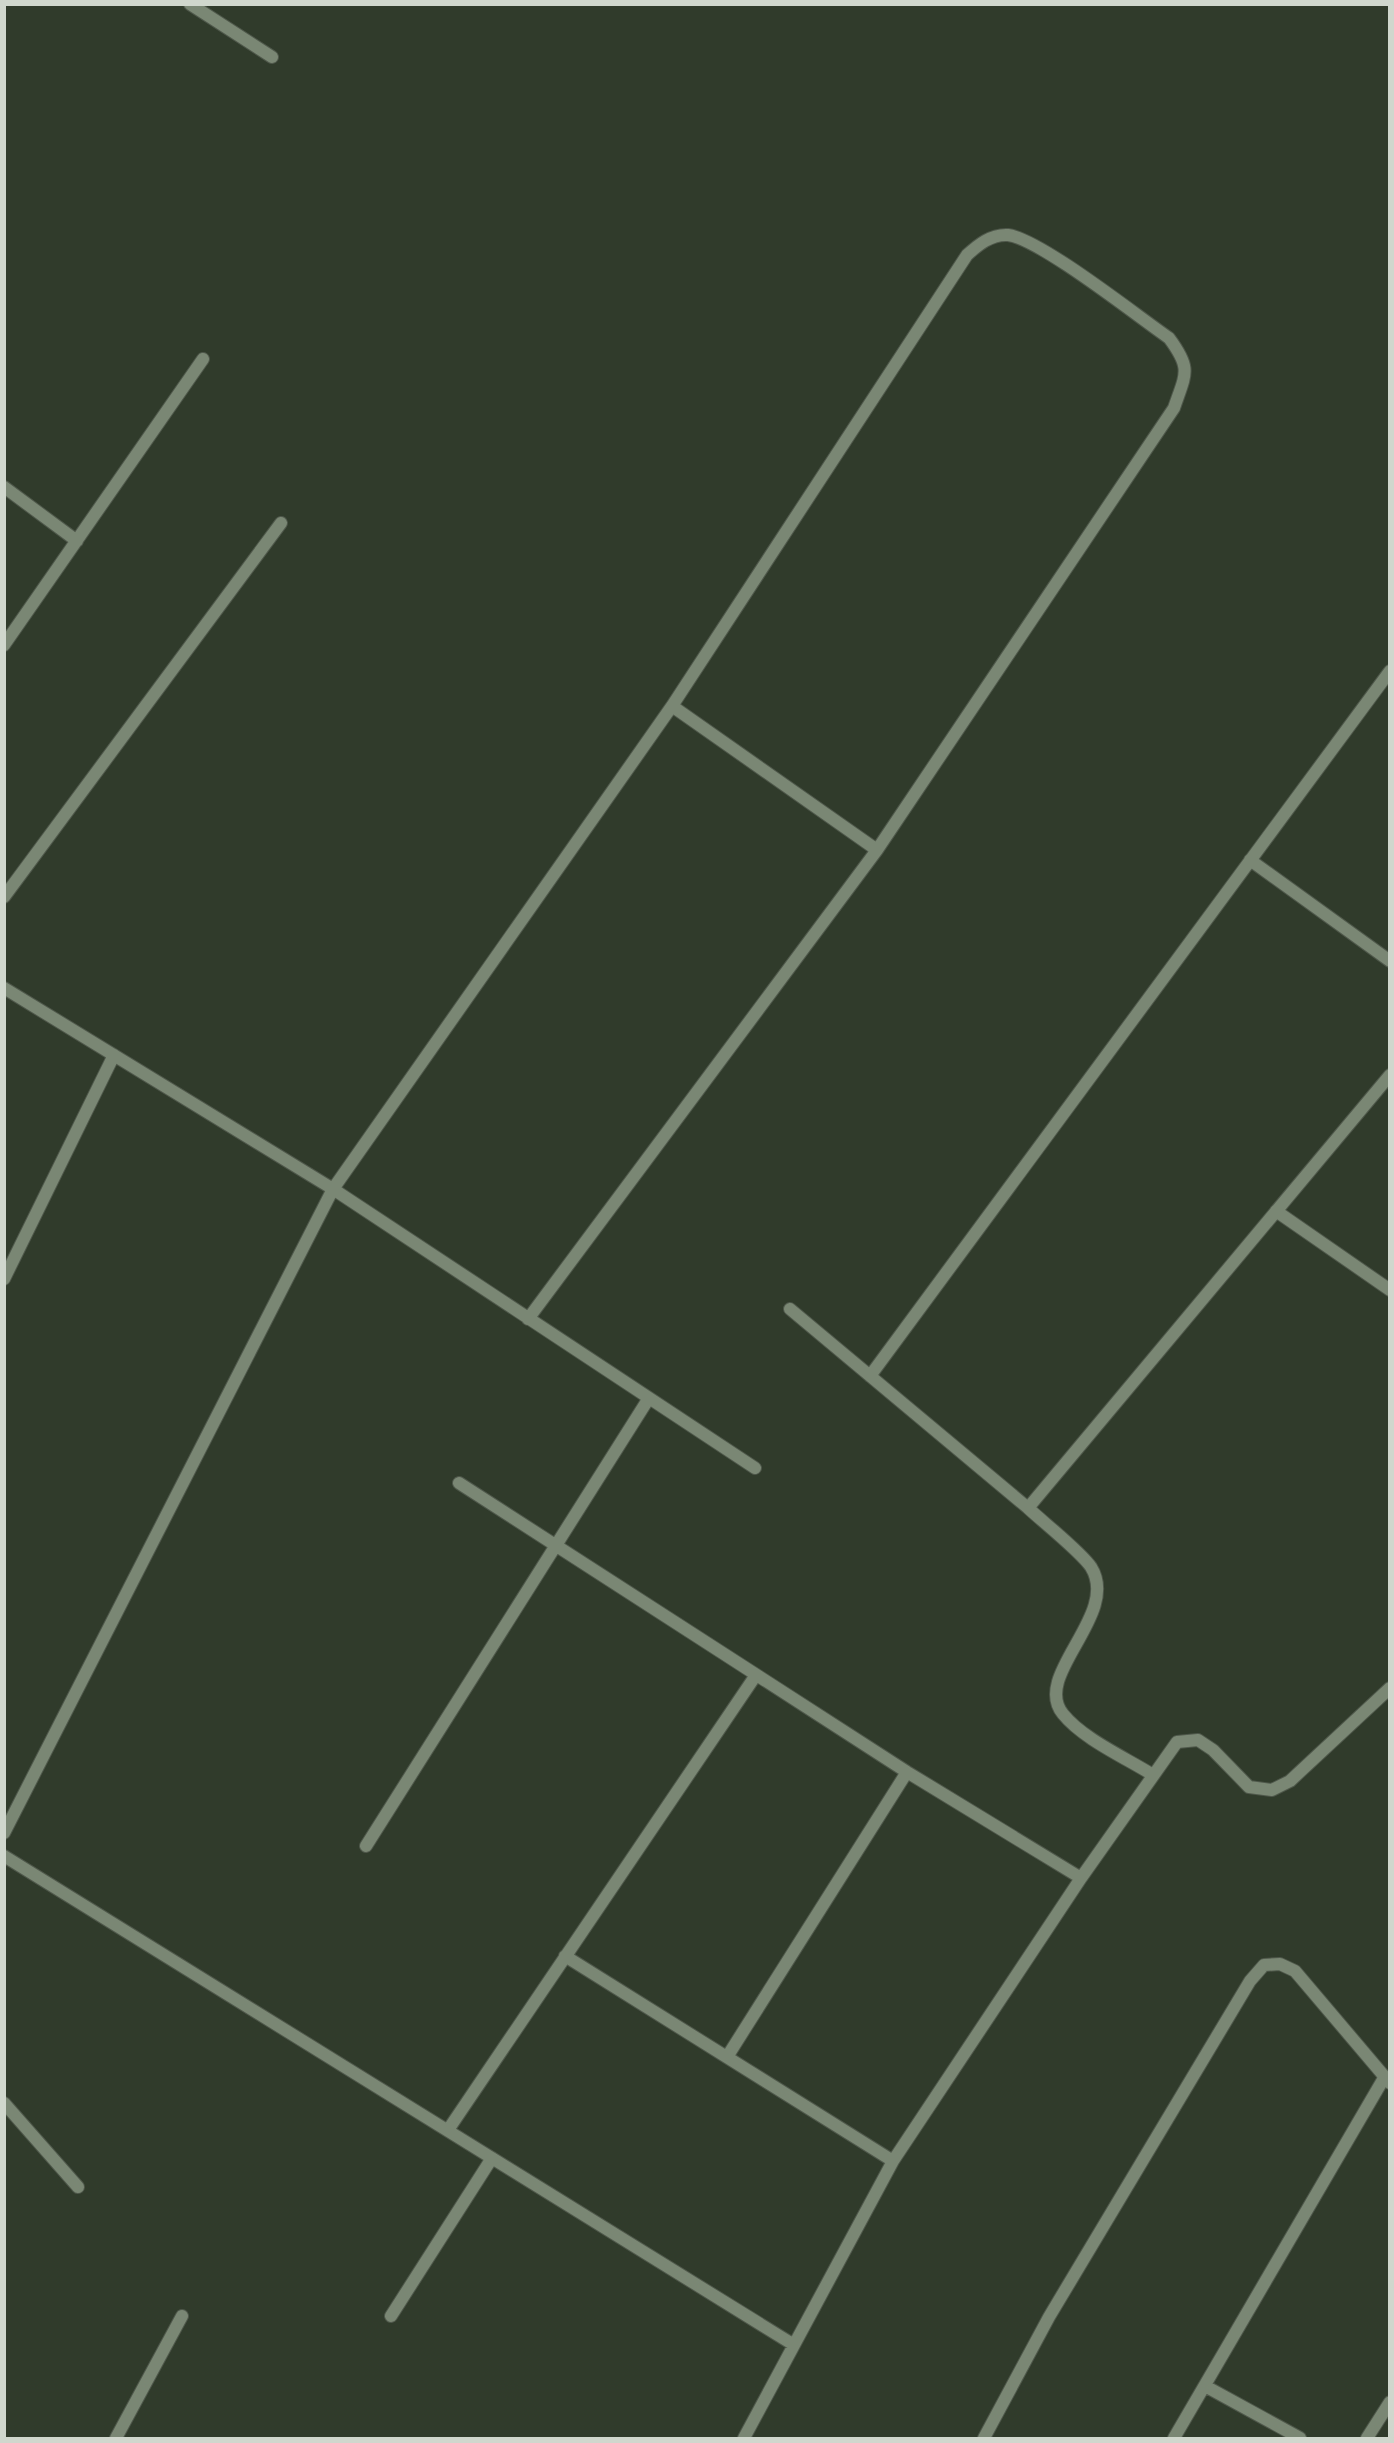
<svg xmlns="http://www.w3.org/2000/svg" width="1394" height="2443" font-family="Ubuntu,sans-serif">
	<rect width="100%" height="100%" fill="#303b2b"/>
	<g fill="none" stroke-linecap="round" stroke-linejoin="round">
		<!-- minor casing -->
		<g stroke="#4f584b" stroke-width="14">
			<path id="minor" d="M 190,4 L 272,57
				M 4,487 L 77,541
				M 4,645 L 203,359
				M 672,706 L 877,850
				M 1250,860 L 1390,961
				M 4,897 L 281,523
				M 4,988 L 333,1189 L 672,706 L 967,255 C 978,245 991,234 1008,235 C 1040,239 1137,316 1169,338 C 1192,369 1186,373 1174,408 L 877,850 L 528,1319
				M 1276,1211 L 1390,1290
				M 4,1279 L 114,1055
				M 790,1309 L 1028,1508
				M 870,1376 L 1390,671
				M 459,1483 L 907,1772 L 1081,1878
				M 1153,1775 C 1126,1758 1083,1739 1063,1714 C 1031,1675 1121,1615 1091,1567 C 1081,1552 1043,1522 1028,1508 L 1390,1075
				M 4,1833 L 333,1189 L 755,1468
				M 366,1846 L 649,1398
				M 4,1856 L 794,2345
				M 565,1956 L 893,2161
				M 727,2057 L 907,1772
				M 4,2103 L 78,2187
				M 448,2130 L 756,1675
				M 391,2316 L 492,2158
				M 1205,2386 L 1300,2438
				M 116,2438 L 182,2316
				M 744,2438 L 893,2161 L 1081,1878 L 1177,1742 L 1198,1740 L 1213,1750 L 1249,1787 L 1272,1790 L 1290,1781 L 1390,1688
				M 984,2438 L 1049,2317 L 1250,1981 L 1264,1965 L 1280,1964 L 1295,1971 L 1390,2083
				M 1174,2438 L 1384,2078
				M 1367,2438 L 1390,2402"/>
		</g>
		<!-- minor -->
		<use href="#minor" stroke="#7a8774" stroke-width="12"/>
	</g>
	<!-- border -->
	<rect width="1394" height="2443" fill="none" stroke="#d0d7cd" stroke-width="12"/>
</svg>
